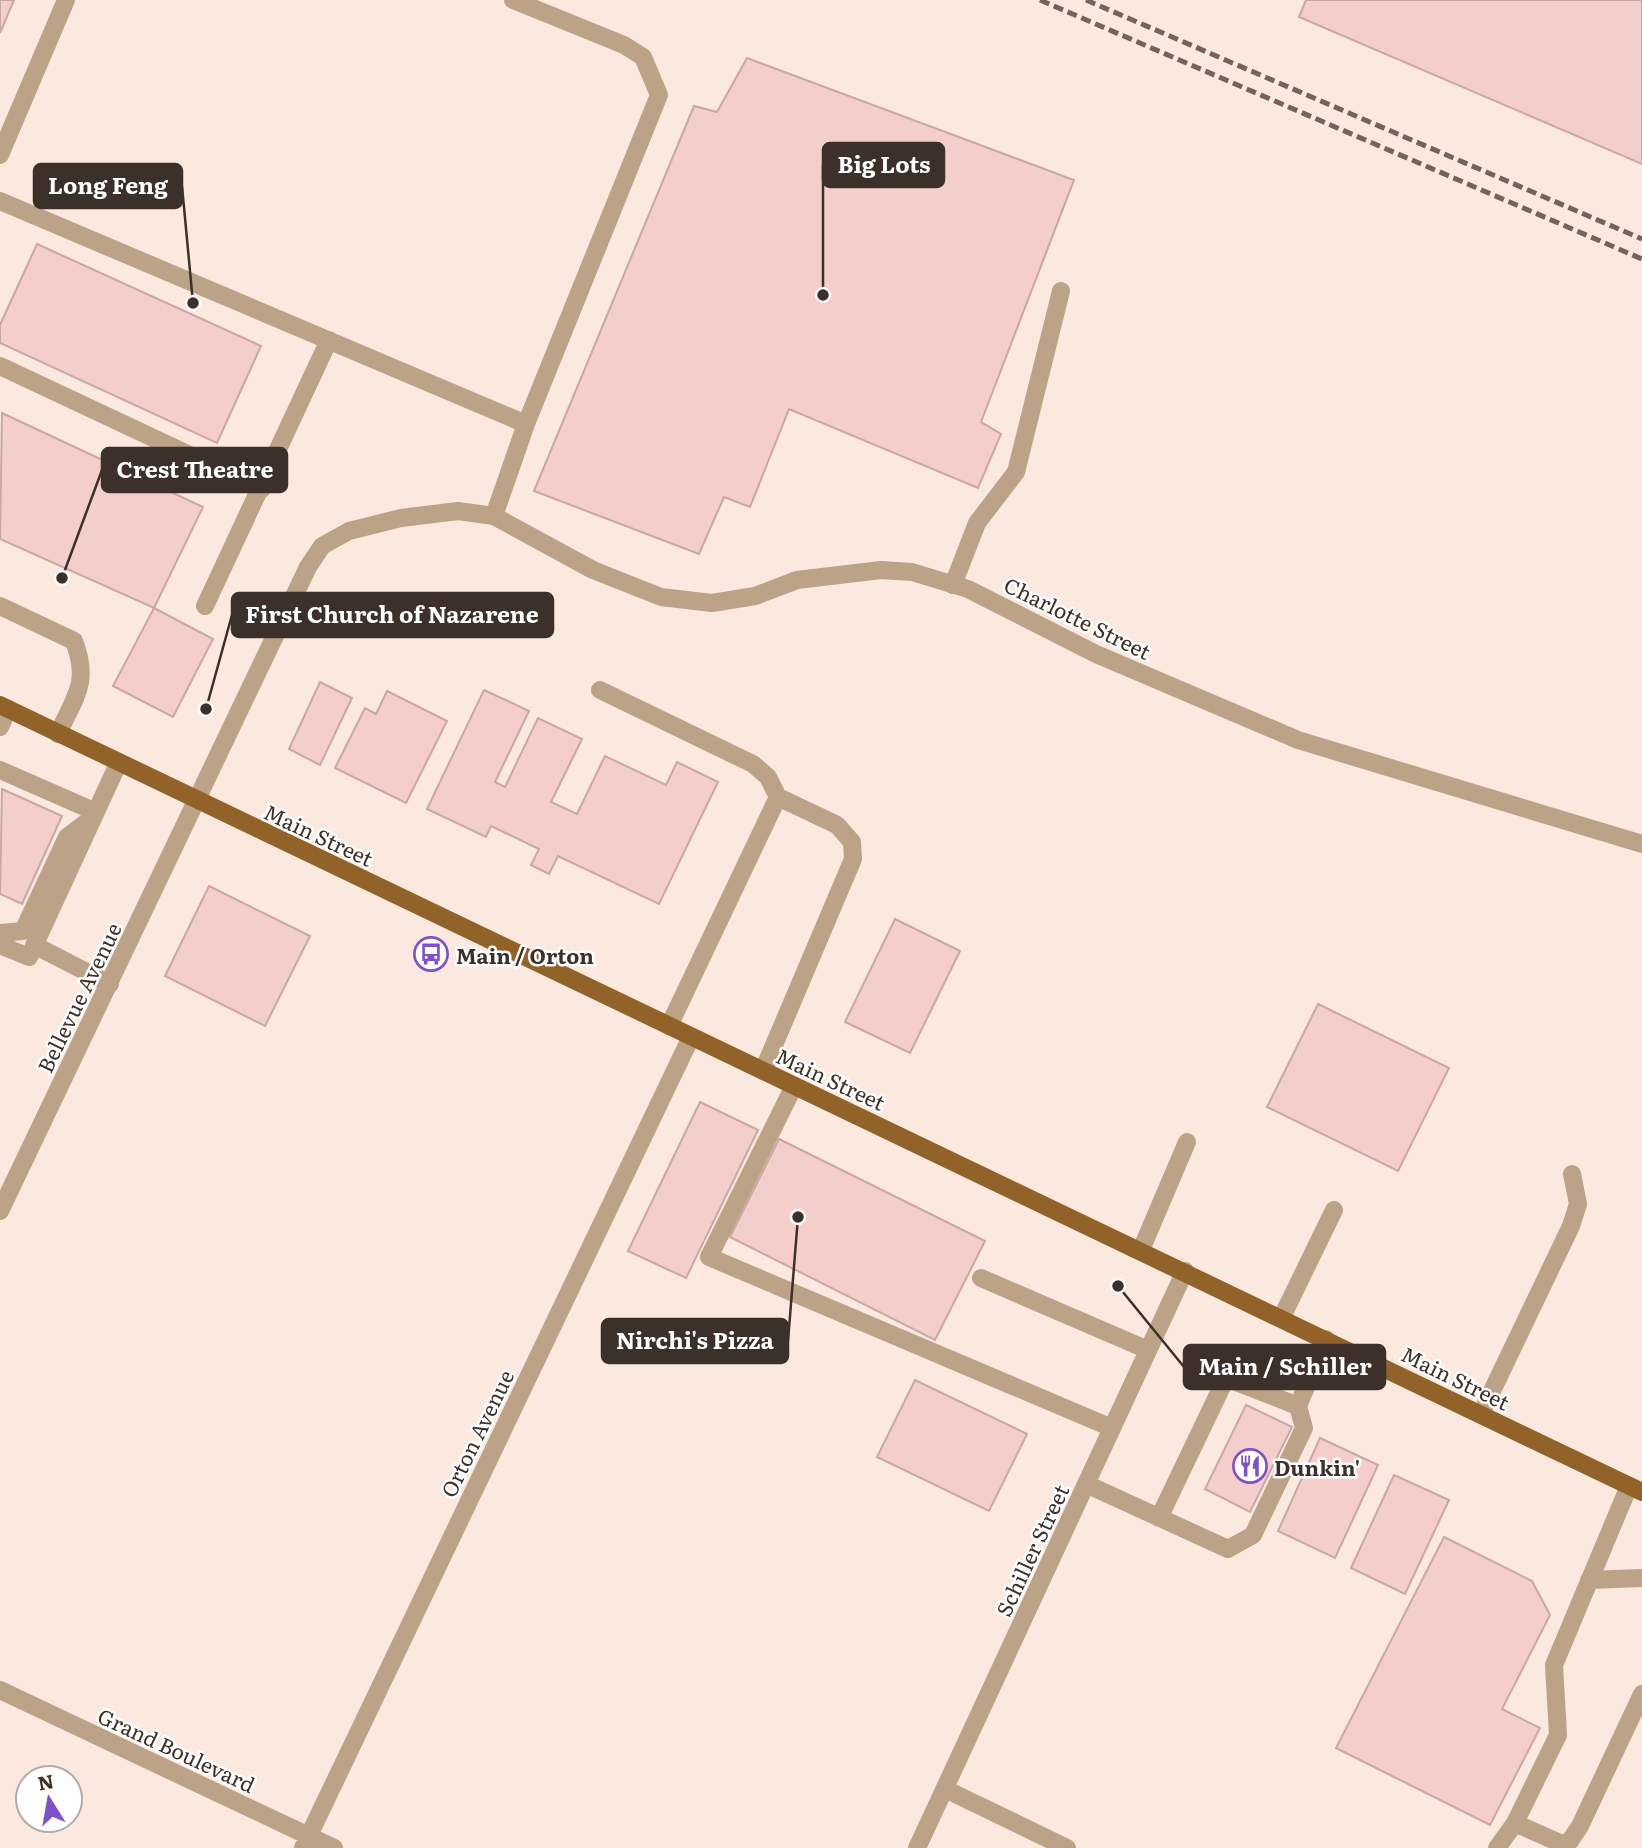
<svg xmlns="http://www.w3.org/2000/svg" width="1642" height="1848" font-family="Literata,serif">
	<rect width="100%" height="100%" fill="#fbe8de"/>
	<!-- building -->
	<path fill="#f3ceca" stroke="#caa7a3" stroke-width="2" d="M 0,0 L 14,0 L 0,33 Z
		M 1306,0 L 1642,0 L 1642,164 L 1299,17 Z
		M 747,58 L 1074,180 L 981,422 L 1001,434 L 978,488 L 789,409 L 750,507 L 724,497 L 699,554 L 534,491 L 694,106 L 717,112 Z
		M 37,244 L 261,346 L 217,443 L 0,343 L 0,325 Z
		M 2,413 L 203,507 L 154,608 L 0,539 Z
		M 154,608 L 213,639 L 173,717 L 113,686 Z
		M 320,682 L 352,698 L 320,765 L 289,749 Z
		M 484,690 L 529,711 L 495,782 L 505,787 L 538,718 L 582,739 L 551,802 L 577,814 L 605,756 L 666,785 L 677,762 L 718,782 L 659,904 L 558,856 L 549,874 L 531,865 L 539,849 L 491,826 L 486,837 L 427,809 Z
		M 387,691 L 447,721 L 406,803 L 335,768 L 365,708 L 376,714 Z
		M 2,789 L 62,816 L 22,904 L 0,894 Z
		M 209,886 L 310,936 L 265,1026 L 165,976 Z
		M 895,919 L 960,951 L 910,1053 L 845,1022 Z
		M 1318,1004 L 1449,1068 L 1398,1171 L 1267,1107 Z
		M 700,1102 L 758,1130 L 686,1278 L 628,1251 Z
		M 779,1139 L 985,1241 L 935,1340 L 730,1237 Z
		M 915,1380 L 1027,1434 L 989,1511 L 877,1457 Z
		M 1246,1405 L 1292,1427 L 1250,1512 L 1205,1489 Z
		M 1320,1438 L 1378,1465 L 1335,1558 L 1278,1531 Z
		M 1394,1475 L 1449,1500 L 1405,1594 L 1351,1568 Z
		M 1444,1537 L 1532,1581 L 1550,1615 L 1502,1709 L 1540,1728 L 1490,1825 L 1336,1748 Z"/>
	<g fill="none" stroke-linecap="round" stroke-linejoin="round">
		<!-- lane -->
		<path stroke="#bca286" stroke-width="18" d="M 513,0 L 624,45 L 643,57 L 659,95 L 526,424
			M 0,155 L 66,0
			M 0,201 L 526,424 L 494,516
			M 0,366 L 262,489
			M 953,585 L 977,523 L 1016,472 L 1061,291
			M 0,606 L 74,641 C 90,683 75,696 58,734
			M 205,606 L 329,340
			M 600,690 L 753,764 L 768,777 L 778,797 L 837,825 L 852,842 L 853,859 L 763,1071
			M 0,727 L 8,709
			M 0,770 L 96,812
			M 0,933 L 23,931 L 67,837 L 91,819
			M 0,945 L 29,957 L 118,764
			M 34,945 L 110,984
			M 669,1026 L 778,797
			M 794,1086 L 709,1257 L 1112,1428
			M 1141,1250 L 1187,1142
			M 981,1278 L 1148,1350
			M 1282,1317 L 1334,1210
			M 1481,1414 L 1571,1226 L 1578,1204 L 1572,1174
			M 1086,1484 L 1228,1549 L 1253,1535 L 1304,1428 L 1298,1406 L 1326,1339
			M 1159,1518 L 1226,1378 L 1298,1406
			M 1589,1580 L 1642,1578
			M 1515,1823 L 1562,1844 L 1570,1841 L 1580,1826 L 1642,1694
			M 1497,1848 L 1515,1823 L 1558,1735 L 1554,1665 L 1629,1486"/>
		<!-- street -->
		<path stroke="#bca286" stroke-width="18" d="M 0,1211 L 308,567 L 322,546 L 349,531 L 401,518 L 458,511 L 494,516 L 593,570 L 661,597 L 712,603 L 755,596 L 797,580 L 881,570 L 912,572 L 968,589 L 1096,654 L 1298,740 L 1642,844
			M 0,1690 L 334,1848
			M 945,1789 L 1067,1848
			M 303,1848 L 691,1037
			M 917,1848 L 1185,1271"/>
		<!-- primary -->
		<path stroke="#916329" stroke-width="18" d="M 0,705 L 1642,1492"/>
		<!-- rail -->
		<path stroke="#72645d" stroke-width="5" stroke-dasharray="10 5" stroke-linecap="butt" d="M 1040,0 L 1642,259
			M 1086,0 L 1642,239"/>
	</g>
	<!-- icons -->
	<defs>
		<g id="bus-ring" transform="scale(1.75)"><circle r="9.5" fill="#fff" stroke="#7e50c9" stroke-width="1.5"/><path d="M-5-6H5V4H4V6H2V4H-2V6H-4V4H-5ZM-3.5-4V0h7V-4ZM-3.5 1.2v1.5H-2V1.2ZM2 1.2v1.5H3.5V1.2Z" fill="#7e50c9"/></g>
		<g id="restaurant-ring" transform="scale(1.75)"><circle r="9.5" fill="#fff" stroke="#7e50c9" stroke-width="1.5"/><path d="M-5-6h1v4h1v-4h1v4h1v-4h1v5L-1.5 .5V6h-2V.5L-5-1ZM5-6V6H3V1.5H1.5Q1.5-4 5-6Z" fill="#7e50c9"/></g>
	</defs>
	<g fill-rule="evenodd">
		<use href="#bus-ring" x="431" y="954"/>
		<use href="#restaurant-ring" x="1250" y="1466"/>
	</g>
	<g text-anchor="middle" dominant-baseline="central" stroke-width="5" stroke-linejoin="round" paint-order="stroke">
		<!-- street labels -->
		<g font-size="21" fill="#3c302a" stroke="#fff">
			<text transform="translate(1078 617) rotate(26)">Charlotte Street</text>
			<text transform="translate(319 834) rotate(25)">Main Street</text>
			<text transform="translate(78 997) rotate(-64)">Bellevue Avenue</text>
			<text transform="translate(831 1078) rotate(25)">Main Street</text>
			<text transform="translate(1456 1377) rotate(26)">Main Street</text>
			<text transform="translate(476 1433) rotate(-64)">Orton Avenue</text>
			<text transform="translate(1031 1550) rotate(-65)">Schiller Street</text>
			<text transform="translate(177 1749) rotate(25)">Grand Boulevard</text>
		</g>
		<!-- poi labels -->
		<g font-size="21" font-weight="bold" fill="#3c302a" stroke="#fff" text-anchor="start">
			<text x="456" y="954">Main / Orton</text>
			<text x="1274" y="1466">Dunkin'</text>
		</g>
	</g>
	<!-- callouts -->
	<path fill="none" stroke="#3c302a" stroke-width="2.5" d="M823 295L823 165M193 303L182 186M62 578L102 470M206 709L232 615M798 1217L788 1341M1118 1286L1184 1367"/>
	<g fill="#3c302a" stroke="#fff" stroke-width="2.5">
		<circle cx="823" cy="295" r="7"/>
		<circle cx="193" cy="303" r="7"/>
		<circle cx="62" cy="578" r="7"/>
		<circle cx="206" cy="709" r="7"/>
		<circle cx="798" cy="1217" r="7"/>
		<circle cx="1118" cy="1286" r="7"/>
	</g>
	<g fill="#3c302a" stroke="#3c302a" stroke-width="2.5">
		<rect x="823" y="143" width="121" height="44" rx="7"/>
		<rect x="34" y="164" width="148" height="44" rx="7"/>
		<rect x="102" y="448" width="185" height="44" rx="7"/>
		<rect x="232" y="593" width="321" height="44" rx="7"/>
		<rect x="602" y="1319" width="186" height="44" rx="7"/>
		<rect x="1184" y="1345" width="201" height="44" rx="7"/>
	</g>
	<g font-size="23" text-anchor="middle" font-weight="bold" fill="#fff">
		<text x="884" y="173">Big Lots</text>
		<text x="108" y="194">Long Feng</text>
		<text x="195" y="478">Crest Theatre</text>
		<text x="392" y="623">First Church of Nazarene</text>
		<text x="695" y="1349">Nirchi's Pizza</text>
		<text x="1285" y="1375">Main / Schiller</text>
	</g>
	<!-- north arrow -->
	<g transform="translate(49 1799) rotate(349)"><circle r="33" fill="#ffffff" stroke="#b1acaa" stroke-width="2"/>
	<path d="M0-5L12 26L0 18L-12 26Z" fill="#7e50c9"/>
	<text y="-10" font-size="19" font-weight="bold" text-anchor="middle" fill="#3c302a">N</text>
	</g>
</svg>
